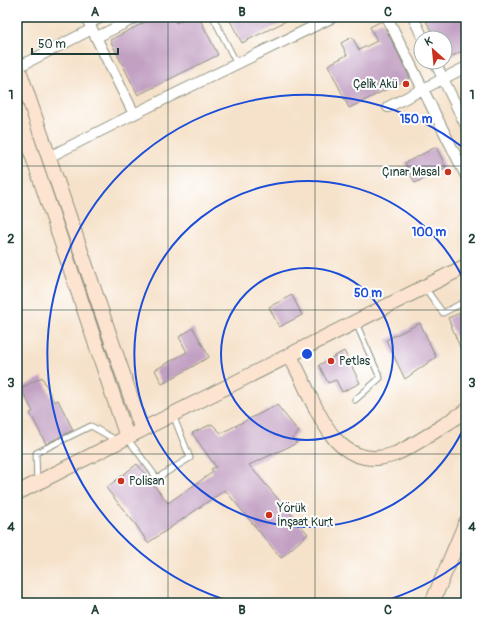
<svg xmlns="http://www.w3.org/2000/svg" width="483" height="620" font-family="Pangolin,sans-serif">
	<rect width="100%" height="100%" fill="#fff"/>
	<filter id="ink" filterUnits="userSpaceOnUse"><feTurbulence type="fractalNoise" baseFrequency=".025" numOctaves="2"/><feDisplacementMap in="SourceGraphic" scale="8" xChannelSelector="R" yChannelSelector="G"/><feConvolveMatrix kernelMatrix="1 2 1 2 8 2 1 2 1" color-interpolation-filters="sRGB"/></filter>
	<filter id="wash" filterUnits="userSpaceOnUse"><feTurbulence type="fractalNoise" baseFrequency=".012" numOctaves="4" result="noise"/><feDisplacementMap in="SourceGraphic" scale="16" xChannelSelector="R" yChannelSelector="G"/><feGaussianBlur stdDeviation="0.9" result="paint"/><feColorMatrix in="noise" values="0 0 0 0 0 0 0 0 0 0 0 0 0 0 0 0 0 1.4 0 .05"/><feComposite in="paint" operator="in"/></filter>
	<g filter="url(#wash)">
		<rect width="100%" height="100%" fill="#f6e2ca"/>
		<g id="blocks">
			<!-- building -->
			<path fill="#c2a0c3" d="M 155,17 L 173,17 L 176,23 L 188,17 L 199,17 L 218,55 L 138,95 L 110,40 Z
				M 228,17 L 294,17 L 242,43 Z
				M 424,17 L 466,17 L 466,49 L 445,60 L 445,38 L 435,38 Z
				M 382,21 L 410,78 L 349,108 L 328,65 L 347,55 L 341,43 L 352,37 L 359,50 L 377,41 L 370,27 Z
				M 436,147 L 446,167 L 415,183 L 405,163 Z
				M 292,295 L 302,315 L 279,327 L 269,307 Z
				M 460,313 L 466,327 L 466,362 L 448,318 Z
				M 420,323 L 436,357 L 405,379 L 386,340 Z
				M 193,328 L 209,357 L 162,384 L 155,370 L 187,352 L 179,337 Z
				M 344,351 L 360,383 L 342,392 L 336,380 L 328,383 L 319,365 Z
				M 42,377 L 54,402 L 58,400 L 73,430 L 46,444 L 30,413 L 33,412 L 21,388 Z
				M 277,405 L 299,432 L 292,438 L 297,443 L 249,465 L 308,534 L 281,558 L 225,490 L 148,543 L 136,525 L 106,488 L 137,464 L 168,503 L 213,472 L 211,469 L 216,467 L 192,433 L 212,424 L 221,433 Z"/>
		</g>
	</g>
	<g filter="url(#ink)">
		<use href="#blocks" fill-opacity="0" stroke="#8a907f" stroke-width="1"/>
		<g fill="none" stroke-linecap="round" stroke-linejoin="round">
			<!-- lane casing -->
			<g stroke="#8a907f" stroke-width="7">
				<path id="lane" d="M 213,17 L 237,64
					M 465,269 L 466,287
					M 425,288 L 443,313 L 466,301
					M 355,400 L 380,378 L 356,323
					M 127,438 L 157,478 L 190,458 L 173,415
					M 37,482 L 36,453 L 91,426 L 116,440"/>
			</g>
			<!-- street casing -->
			<g stroke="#8a907f" stroke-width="12">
				<path id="street" d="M 86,17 L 134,114
					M 387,17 L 466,176
					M 413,17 L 423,38
					M 89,23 L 102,17
					M 97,37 L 137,17
					M 435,62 L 466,126
					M 18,67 L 92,29
					M 388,107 L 466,67
					M 49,157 L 134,114 L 333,17"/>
			</g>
			<!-- secondary casing -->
			<g stroke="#8a907f" stroke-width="16">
				<path id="secondary" d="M 17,64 L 142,430
					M 17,110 L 127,437
					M 290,356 C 297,369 304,383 310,397 C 324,425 339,458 375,458 C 381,458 389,456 395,454 C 420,443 443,425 466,411
					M 17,493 L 466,266
					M 432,603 L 466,522"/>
			</g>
			<!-- lane -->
			<use href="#lane" stroke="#fff" stroke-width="5"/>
			<!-- street -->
			<use href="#street" stroke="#fff" stroke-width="10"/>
			<!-- secondary -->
			<use href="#secondary" stroke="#fde4d0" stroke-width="14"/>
		</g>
	</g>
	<!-- grid -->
	<path fill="none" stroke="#1f3d34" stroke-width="1" stroke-opacity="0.55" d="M 168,17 L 168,603M 315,17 L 315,603M 17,166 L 466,166M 17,310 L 466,310M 17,454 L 466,454"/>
	<!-- distance rings -->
	<g fill="none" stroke="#1d4ed8" stroke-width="2">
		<circle cx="307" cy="354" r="86"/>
		<path d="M466 423A173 173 0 1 1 466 285"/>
		<path d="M465 559A259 259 0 0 1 378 603M236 603A259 259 0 1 1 465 149"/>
	</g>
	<!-- markers -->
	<g fill="#c8321e" stroke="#fff" stroke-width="1.5">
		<circle cx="406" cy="84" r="4"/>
		<circle cx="448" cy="172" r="4"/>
		<circle cx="331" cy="361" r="4"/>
		<circle cx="121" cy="481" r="4"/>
		<circle cx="269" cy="515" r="4"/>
	</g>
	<g text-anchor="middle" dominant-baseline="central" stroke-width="4" stroke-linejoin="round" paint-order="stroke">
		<!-- poi labels -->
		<g font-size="12" fill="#1f3d34" stroke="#fff" text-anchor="start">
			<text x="398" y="84" text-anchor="end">Çelik Akü</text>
			<text x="440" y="172" text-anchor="end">Çınar Masal</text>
			<text x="339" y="361">Petlas</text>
			<text x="129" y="481">Polisan</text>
			<text x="277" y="508">Yörük<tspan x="277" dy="14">İnşaat Kurt</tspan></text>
		</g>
	</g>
	<circle cx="307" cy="354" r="6" fill="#1d4ed8" stroke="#fff" stroke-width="2"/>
	<g font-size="12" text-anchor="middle" font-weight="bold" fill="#1d4ed8" stroke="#fff" stroke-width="4" stroke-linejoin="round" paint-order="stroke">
		<text x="416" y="123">150 m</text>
		<text x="429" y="236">100 m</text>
		<text x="368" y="297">50 m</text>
	</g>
	<!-- margin -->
	<rect width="483" height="620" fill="none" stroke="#fff" stroke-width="44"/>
	<!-- north arrow -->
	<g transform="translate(433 50) rotate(333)"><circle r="19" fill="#ffffff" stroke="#a5b1ae"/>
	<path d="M0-3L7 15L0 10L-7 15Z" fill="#c8321e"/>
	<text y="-6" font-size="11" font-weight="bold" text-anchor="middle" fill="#1f3d34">K</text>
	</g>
	<!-- scale -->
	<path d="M32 48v6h86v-6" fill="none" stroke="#1f3d34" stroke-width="2"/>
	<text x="38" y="48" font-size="12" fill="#1f3d34" stroke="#ffffff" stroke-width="3" paint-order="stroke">50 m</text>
	<rect x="22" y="22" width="439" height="576" fill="none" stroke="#1f3d34" stroke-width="1.5"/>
	<g font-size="13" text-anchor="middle" font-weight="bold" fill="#1f3d34">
		<text x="95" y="16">A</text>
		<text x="242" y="16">B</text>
		<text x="388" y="16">C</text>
		<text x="11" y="99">1</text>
		<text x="472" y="99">1</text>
		<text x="11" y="243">2</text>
		<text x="472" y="243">2</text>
		<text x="11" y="387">3</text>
		<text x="472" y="387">3</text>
		<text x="11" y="531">4</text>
		<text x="472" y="531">4</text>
		<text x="95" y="614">A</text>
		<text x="242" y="614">B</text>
		<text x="388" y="614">C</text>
	</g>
</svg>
